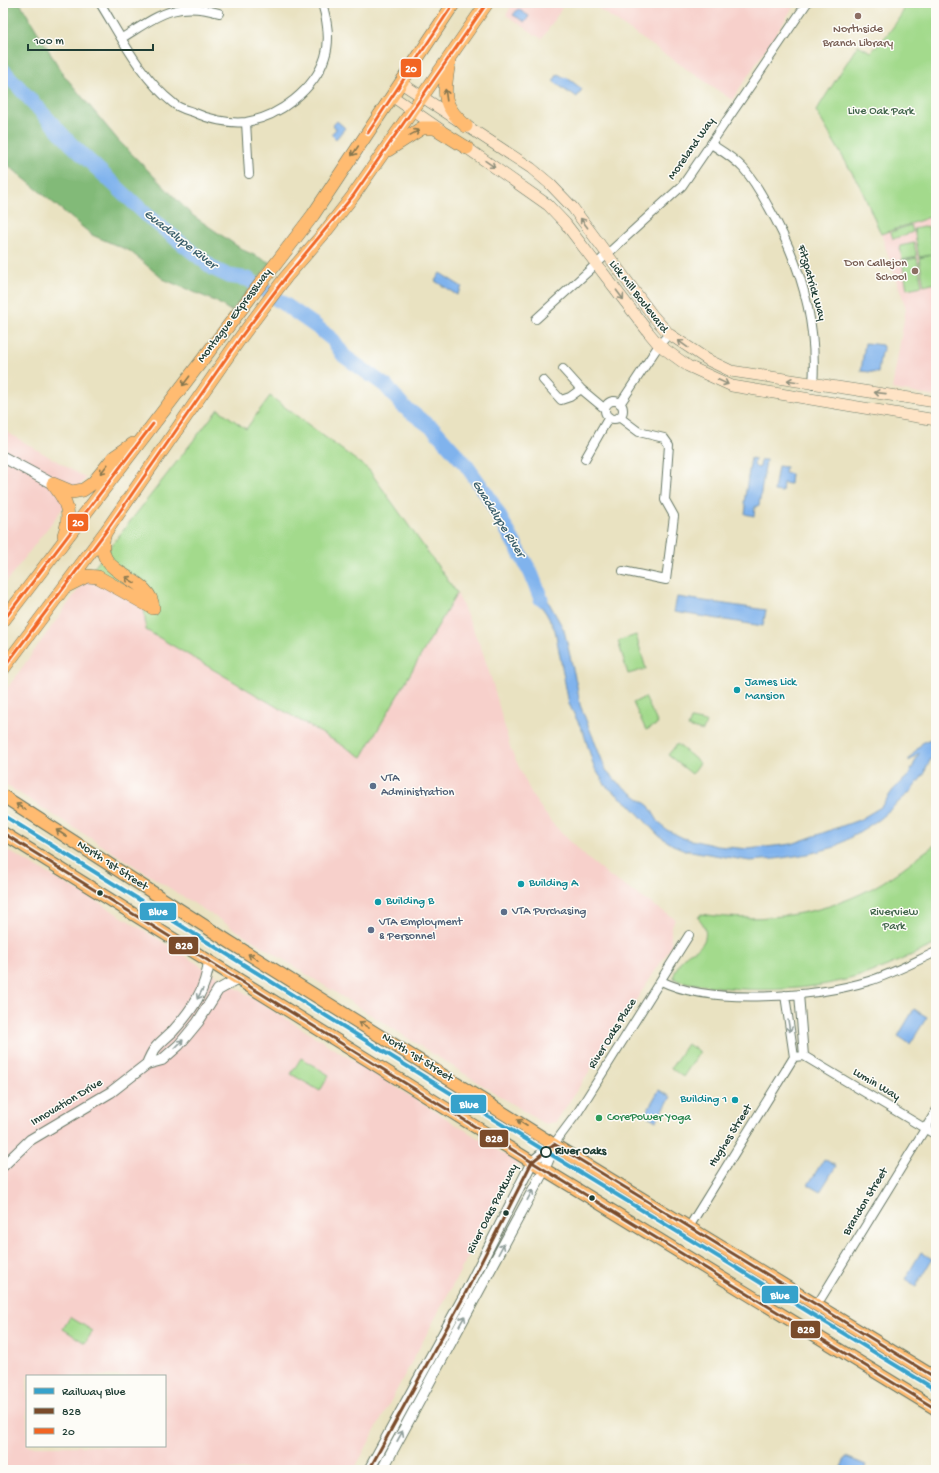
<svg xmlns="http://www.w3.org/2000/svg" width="939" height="1473" font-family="'Gochi Hand',sans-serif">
	<rect width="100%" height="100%" fill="#fdfcf7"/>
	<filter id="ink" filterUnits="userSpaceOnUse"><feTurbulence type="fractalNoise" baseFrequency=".025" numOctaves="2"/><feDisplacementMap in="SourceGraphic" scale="8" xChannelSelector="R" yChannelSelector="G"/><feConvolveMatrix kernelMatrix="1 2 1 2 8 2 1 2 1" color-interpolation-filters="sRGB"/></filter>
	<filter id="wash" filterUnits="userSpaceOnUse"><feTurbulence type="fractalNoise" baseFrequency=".012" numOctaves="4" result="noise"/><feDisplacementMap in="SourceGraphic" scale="16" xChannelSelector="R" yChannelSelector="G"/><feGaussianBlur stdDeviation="0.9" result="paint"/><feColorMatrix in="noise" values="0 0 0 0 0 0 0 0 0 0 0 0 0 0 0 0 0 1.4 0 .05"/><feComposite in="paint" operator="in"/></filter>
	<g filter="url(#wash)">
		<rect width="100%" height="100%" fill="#e9e2c1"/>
		<!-- built -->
		<path fill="#f7d0cb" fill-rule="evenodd" d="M 513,3 L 565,3 L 542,39 L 506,15 Z
			M 590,3 L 796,3 L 732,100 Z
			M 936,215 L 936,397 L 892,389 L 906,308 L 881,234 Z
			M 3,430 L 86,478 L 3,586 Z
			M 93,569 L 144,608 L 362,757 L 457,593 L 482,650 L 492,681 L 511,750 L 533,797 L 552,823 L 587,858 L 612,878 L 675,919 L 671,928 L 671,947 L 556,1122 L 544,1124 L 3,783 L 3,694 Z
			M 3,848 L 103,905 L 518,1163 L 354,1470 L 3,1470 ZM 27,1376 L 165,1376 L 165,1446 L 27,1446 Z"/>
		<!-- green -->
		<path fill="#a3da8c" stroke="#618c60" d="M 907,3 L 936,3 L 936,215 L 881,234 L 861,188 L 816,111 L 858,45 L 871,52 C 886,37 898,23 907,3 Z
			M 936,224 L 936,253 L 935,254 L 930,226 Z
			M 911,225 L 913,232 L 893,239 L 891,232 Z
			M 928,226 L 936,268 L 936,283 L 924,286 L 919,258 L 932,255 L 919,257 L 914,229 Z
			M 914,243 L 917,257 L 902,260 L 900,246 Z
			M 917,258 L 922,286 L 907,289 L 902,261 Z
			M 270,396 L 369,470 L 457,593 L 362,757 L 146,630 L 144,608 L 93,569 L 218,409 L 246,429 Z
			M 636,635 L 646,669 L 628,674 L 618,641 Z
			M 645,697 L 658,724 L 646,730 L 633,703 Z
			M 691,719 L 706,722 L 703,731 L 688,727 Z
			M 677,744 L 700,763 L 692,774 L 668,755 Z
			M 936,844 L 936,944 C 913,954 890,966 866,974 C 805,994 741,993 679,981 L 674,978 C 673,972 682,958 687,954 C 690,951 695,951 698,948 C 709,940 707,926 698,918 L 701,914 C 764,924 828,915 883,882 C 902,870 918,856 936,844 Z
			M 687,1044 L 699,1051 L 699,1053 L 683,1077 L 671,1068 Z
			M 301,1058 L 329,1075 L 320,1091 L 291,1074 Z
			M 70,1317 L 93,1331 L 85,1343 L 63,1329 Z"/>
		<!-- forest -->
		<path fill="#82ba78" stroke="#507c56" d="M 3,3 L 20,3 L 63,74 L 118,140 L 192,215 L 243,250 L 271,263 L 231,311 L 215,301 L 163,279 L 130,251 L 92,235 L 3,161 Z"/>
		<!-- water -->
		<path fill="#80b3ed" stroke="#507890" d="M 518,9 L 529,16 L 525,22 L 513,15 Z
			M 558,74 L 565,78 L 566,77 L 582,89 L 577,97 L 570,92 L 569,93 L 553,81 Z
			M 337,121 L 345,128 L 336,139 L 331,134 L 336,129 L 333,125 Z
			M 440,273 L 462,287 L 457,295 L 435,281 Z
			M 865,343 L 882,345 L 883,347 L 883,352 L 881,352 L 878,373 L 861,371 Z
			M 751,458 L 755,459 L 754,465 L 757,468 L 760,467 L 761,460 L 766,460 L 759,505 L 755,507 L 754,516 L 745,514 L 746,507 L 744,503 Z
			M 778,466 L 786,467 L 785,473 L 791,474 L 790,484 L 783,483 L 782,492 L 774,491 Z
			M 532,581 L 537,581 L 564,630 L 577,686 L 580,705 L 606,770 L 618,783 L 649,806 L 658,821 L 665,829 L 683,838 L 717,846 L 748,849 L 792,844 L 859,820 L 881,807 L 893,790 L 909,775 L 919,753 L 909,761 L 909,759 L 923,742 L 936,737 L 936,750 L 926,768 L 925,773 L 910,792 L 878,820 L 835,847 L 808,854 L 775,859 L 750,861 L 685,850 L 673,845 L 659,836 L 629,804 L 606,786 L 594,767 L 584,734 L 569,704 L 555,630 L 546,613 L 532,594 Z
			M 677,597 L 766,610 L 763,626 L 674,612 Z
			M 914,1009 L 927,1017 L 910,1044 L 898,1036 Z
			M 659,1090 L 671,1097 L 656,1121 L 645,1114 Z
			M 824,1159 L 836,1166 L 820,1192 L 808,1185 Z
			M 921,1252 L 932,1259 L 916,1286 L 905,1279 Z
			M 846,1457 L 866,1465 L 864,1470 L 849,1470 L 841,1467 Z"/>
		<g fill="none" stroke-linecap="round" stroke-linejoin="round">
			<!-- river -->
			<path stroke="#80b3ed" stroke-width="15" d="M 3,70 L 71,144 L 150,218 L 214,269 L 229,276 L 248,279 L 317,327 L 333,340 L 344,356 L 386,386 L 404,407 L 434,429 L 466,465 L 488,496 L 531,573 L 541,599"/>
		</g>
	</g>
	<g filter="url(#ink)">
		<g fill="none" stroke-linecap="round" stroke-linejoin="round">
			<!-- minor casing -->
			<g stroke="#667765" stroke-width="10">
				<path id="minor" d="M 100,3 C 121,37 141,78 173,103 C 178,108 187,110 193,112 C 208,119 229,124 246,122 C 279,117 315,89 325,57 C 331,39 327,20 322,3
					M 122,38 C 158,16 175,0 219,13
					M 246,122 L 249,174
					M 711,144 C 722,151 734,158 743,168 C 753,179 761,193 768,206 C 799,260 818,322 813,385
					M 536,319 L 682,186 L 807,3
					M 563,369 L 581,389 L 605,409
					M 543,380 L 561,400 L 570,397 L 581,389
					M605 410a9 9 0 1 1 18 0a9 9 0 1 1-18 0Z
					M 620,404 L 659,345 L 669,334
					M 619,417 L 639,432 L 664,438 L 669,445 L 665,500 L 674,516 L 666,580 L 623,571
					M 585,459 L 609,417
					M 661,981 C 712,1006 816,997 869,981 C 892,974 914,962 936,952
					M 799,994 L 804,1056
					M 785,995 L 794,1057
					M 804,1056 L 936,1135
					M 554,1144 L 578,1112 L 689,935
					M 689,1227 L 794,1057 L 804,1056
					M 817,1305 L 936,1111"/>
			</g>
			<!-- tertiary casing -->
			<g stroke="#667765" stroke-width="12">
				<path id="tertiary" d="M 3,457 L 53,484
					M 147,1064 C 154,1046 159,1044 173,1031 C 192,1010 206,990 209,961
					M 3,1166 L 30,1140 L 111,1092 L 147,1064 L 162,1060 L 179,1045 L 198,1022 L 218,990 L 238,979
					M 369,1470 L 463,1298 L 532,1162 L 554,1144
					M 382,1470 L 544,1170 L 554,1146"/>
			</g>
			<!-- secondary casing -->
			<g stroke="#667765" stroke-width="12">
				<path id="secondary" d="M 401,83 L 531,168 L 550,184 L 573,208 L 653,316 L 669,334 L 708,360 L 731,371 L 936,402
					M 392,96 L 441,130
					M 460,143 L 548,205 L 565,223 L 649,333 L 659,345 L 688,366 L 732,386 L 936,420"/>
			</g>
			<!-- primary casing -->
			<g stroke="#667765" stroke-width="14">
				<path id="primary" d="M 3,796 L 228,941 L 572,1156 L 936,1378
					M 3,833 L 532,1162 L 936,1409"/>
			</g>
			<!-- trunk casing -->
			<g stroke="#667765" stroke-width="14">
				<path id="trunk" d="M 449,62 C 444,93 440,104 466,126
					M 388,150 L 422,128 L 435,128 L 467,148
					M 53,484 L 72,492 L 83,490 L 93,483 L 114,457 L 133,444
					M 53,484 C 67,501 72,514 64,535
					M 67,586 L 87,576 L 98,577 L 153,608 C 151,573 90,578 105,533
					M 3,621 L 313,215 L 454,3
					M 3,669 L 107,530 L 241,337 L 286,277 L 325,232 L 353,196 L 487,3"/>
			</g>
			<!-- minor -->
			<use href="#minor" stroke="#fff" stroke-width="8"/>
			<!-- tertiary -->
			<use href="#tertiary" stroke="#fff" stroke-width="10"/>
			<!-- secondary -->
			<use href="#secondary" stroke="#ffe4c6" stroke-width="11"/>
			<!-- primary -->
			<use href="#primary" stroke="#ffbb71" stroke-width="12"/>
			<!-- trunk -->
			<use href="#trunk" stroke="#ffbb71" stroke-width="13"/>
			<!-- bus-1 casing -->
			<g stroke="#fdfcf7" stroke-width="6">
				<path id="bus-1" d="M 3,833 L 532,1162 L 936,1409
					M 369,1470 L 463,1298 L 532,1162 L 554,1144 L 936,1378"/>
			</g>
			<!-- bus-2 casing -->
			<g stroke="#fdfcf7" stroke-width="6">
				<path id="bus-2" d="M 368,133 L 454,3
					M 3,621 L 153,424
					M 3,669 L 107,530 L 241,337 L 286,277 L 353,196 L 487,3"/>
			</g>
			<!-- bus-1 -->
			<use href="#bus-1" stroke="#7a4b2a" stroke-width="3"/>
			<!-- bus-2 -->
			<use href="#bus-2" stroke="#f26522" stroke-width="3"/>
			<!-- rail-1 casing -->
			<g stroke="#fdfcf7" stroke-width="7">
				<path id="rail-1" d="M 3,815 L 439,1086 L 936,1390"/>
			</g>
			<!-- rail-1 -->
			<use href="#rail-1" stroke="#37a2cb" stroke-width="4"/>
		</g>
		<!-- one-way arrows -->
		<defs><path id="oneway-shaft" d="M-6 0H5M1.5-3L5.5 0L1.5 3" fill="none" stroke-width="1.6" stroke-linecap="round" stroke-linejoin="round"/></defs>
		<g stroke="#84764f">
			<use href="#oneway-shaft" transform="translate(446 95) rotate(-98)"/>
			<use href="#oneway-shaft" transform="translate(414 133) rotate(-29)"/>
			<use href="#oneway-shaft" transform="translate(355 151) rotate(124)"/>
			<use href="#oneway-shaft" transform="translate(186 381) rotate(127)"/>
			<use href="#oneway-shaft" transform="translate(104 469) rotate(129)"/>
			<use href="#oneway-shaft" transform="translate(130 580) rotate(-149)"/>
			<use href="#oneway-shaft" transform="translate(21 807) rotate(-148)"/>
			<use href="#oneway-shaft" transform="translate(61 833) rotate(-147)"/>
			<use href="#oneway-shaft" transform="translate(253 957) rotate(-148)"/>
			<use href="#oneway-shaft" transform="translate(364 1025) rotate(-148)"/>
			<use href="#oneway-shaft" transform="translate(522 1123) rotate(-147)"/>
		</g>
		<g stroke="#8f907d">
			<use href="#oneway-shaft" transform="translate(490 164) rotate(35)"/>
			<use href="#oneway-shaft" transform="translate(584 223) rotate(-127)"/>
			<use href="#oneway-shaft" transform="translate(620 295) rotate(53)"/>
			<use href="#oneway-shaft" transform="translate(683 344) rotate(-144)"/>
			<use href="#oneway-shaft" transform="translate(793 381) rotate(-171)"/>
			<use href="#oneway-shaft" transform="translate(723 382) rotate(25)"/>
			<use href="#oneway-shaft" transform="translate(880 393) rotate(-174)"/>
		</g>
		<g stroke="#8f9e9a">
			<use href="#oneway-shaft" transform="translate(200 994) rotate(119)"/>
			<use href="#oneway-shaft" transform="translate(789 1026) rotate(81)"/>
			<use href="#oneway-shaft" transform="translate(179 1044) rotate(-46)"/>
			<use href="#oneway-shaft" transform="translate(530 1195) rotate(-62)"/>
			<use href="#oneway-shaft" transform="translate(501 1249) rotate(-62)"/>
			<use href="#oneway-shaft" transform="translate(462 1321) rotate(-61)"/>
			<use href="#oneway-shaft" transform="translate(400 1436) rotate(-61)"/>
		</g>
	</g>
	<!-- markers -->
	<g fill="#8d6e63" stroke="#fdfcf7" stroke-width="1.5">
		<circle cx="858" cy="16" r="4"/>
		<circle cx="915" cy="271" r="4"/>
	</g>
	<g fill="#0f9aa8" stroke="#fdfcf7" stroke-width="1.5">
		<circle cx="737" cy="690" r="4"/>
		<circle cx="521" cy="884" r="4"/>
		<circle cx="378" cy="902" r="4"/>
		<circle cx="735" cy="1100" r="4"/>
	</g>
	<g fill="#5c6f8a" stroke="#fdfcf7" stroke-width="1.5">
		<circle cx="373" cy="786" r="4"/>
		<circle cx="504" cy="912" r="4"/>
		<circle cx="371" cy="930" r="4"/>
	</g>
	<g fill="#1f3d34" stroke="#fdfcf7" stroke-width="1.5">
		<circle cx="100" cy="893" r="3.5"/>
		<circle cx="592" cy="1198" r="3.5"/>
		<circle cx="506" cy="1213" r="3.5"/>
	</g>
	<circle fill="#2e9e5b" stroke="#fdfcf7" stroke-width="1.5" cx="599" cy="1118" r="4"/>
	<circle fill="#fdfcf7" stroke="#1f3d34" stroke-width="2" cx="546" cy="1152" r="5"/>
	<g text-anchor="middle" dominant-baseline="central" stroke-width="3" stroke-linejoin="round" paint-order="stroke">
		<!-- education labels -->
		<g font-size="12" fill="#785e54" stroke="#fdfcf7">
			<text x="858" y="30">Northside<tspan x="858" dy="14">Branch Library</tspan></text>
			<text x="907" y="264" text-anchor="end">Don Callejon<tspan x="907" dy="14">School</tspan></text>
		</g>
		<!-- park labels -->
		<g font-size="12" fill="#40644a" stroke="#fdfcf7">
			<text x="881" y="112">Live Oak Park</text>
			<text x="894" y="913">Riverview<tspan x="894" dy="14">Park</tspan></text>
		</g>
		<!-- street labels -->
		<g font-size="12" fill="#1f3d34" stroke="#fdfcf7">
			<text transform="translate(692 149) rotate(-55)">Moreland Way</text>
			<text transform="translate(811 283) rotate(74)">Fitzpatrick Way</text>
			<text transform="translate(638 297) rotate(52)">Lick Mill Boulevard</text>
			<text transform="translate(235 316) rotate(-53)">Montague Expressway</text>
			<text transform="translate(112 866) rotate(33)">North 1st Street</text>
			<text transform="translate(613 1034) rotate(-58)">River Oaks Place</text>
			<text transform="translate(417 1058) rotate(32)">North 1st Street</text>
			<text transform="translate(876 1085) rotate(31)">Lumin Way</text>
			<text transform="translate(67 1103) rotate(-31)">Innovation Drive</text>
			<text transform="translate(731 1136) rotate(-58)">Hughes Street</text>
			<text transform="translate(866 1202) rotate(-59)">Brandon Street</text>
			<text transform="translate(493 1209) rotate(-63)">River Oaks Parkway</text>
		</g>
		<!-- culture labels -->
		<g font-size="12" fill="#0d838f" stroke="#fdfcf7" text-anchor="start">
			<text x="745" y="683">James Lick<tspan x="745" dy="14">Mansion</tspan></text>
			<text x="529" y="884">Building A</text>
			<text x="386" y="902">Building B</text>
			<text x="727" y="1100" text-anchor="end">Building 1</text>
		</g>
		<!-- service labels -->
		<g font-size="12" fill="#4e5e75" stroke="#fdfcf7" text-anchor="start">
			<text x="381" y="779">VTA<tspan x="381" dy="14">Administration</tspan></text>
			<text x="512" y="912">VTA Purchasing</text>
			<text x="379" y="923">VTA Employment<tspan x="379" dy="14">&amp; Personnel</tspan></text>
		</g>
		<!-- leisure labels -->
		<g font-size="12" fill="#27864d" stroke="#fdfcf7" text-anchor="start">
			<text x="607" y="1118">CorePower Yoga</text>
		</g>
		<!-- stop labels -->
		<g font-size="12" font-weight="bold" fill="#1f3d34" stroke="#fdfcf7" text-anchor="start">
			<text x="555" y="1152">River Oaks</text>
		</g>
		<!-- water labels -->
		<g font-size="13" font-style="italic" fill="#3c606c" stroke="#fdfcf7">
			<text transform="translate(180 240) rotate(38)">Guadalupe River</text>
			<text transform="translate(498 519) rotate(58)">Guadalupe River</text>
		</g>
	</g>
	<g stroke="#fdfcf7" stroke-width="1.5">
		<rect x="400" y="58" width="22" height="20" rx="4" fill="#f26522"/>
		<rect x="67" y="513" width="22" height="19" rx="4" fill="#f26522"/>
		<rect x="139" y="902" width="38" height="19" rx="4" fill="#37a2cb"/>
		<rect x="168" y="936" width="31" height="19" rx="4" fill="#7a4b2a"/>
		<rect x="450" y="1094" width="37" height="20" rx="4" fill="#37a2cb"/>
		<rect x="479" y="1129" width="30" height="19" rx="4" fill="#7a4b2a"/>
		<rect x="761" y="1285" width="38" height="19" rx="4" fill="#37a2cb"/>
		<rect x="790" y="1320" width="31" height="19" rx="4" fill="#7a4b2a"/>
	</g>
	<g font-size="11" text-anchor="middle" font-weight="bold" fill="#fff">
		<text x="411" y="72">20</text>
		<text x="78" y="526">20</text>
		<text x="158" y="915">Blue</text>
		<text x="184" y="949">828</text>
		<text x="469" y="1108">Blue</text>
		<text x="494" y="1142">828</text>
		<text x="780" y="1299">Blue</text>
		<text x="806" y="1333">828</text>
	</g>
	<!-- margin -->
	<rect width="939" height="1473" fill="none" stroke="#fdfcf7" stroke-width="16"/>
	<!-- legend -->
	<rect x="26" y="1375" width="140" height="72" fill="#fdfcf7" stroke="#a4b0a9"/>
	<rect x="34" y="1388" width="20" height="6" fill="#37a2cb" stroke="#a4b0a9"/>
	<text x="62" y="1395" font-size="12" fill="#1f3d34">Railway Blue</text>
	<rect x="34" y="1408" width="20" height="6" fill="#7a4b2a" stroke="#a4b0a9"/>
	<text x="62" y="1415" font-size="12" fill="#1f3d34">828</text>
	<rect x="34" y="1428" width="20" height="6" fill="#f26522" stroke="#a4b0a9"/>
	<text x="62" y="1435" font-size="12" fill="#1f3d34">20</text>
	<!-- scale -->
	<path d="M28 44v6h125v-6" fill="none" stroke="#1f3d34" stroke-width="2"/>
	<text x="34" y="44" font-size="12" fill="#1f3d34" stroke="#fdfcf7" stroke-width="3" paint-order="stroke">100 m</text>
</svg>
